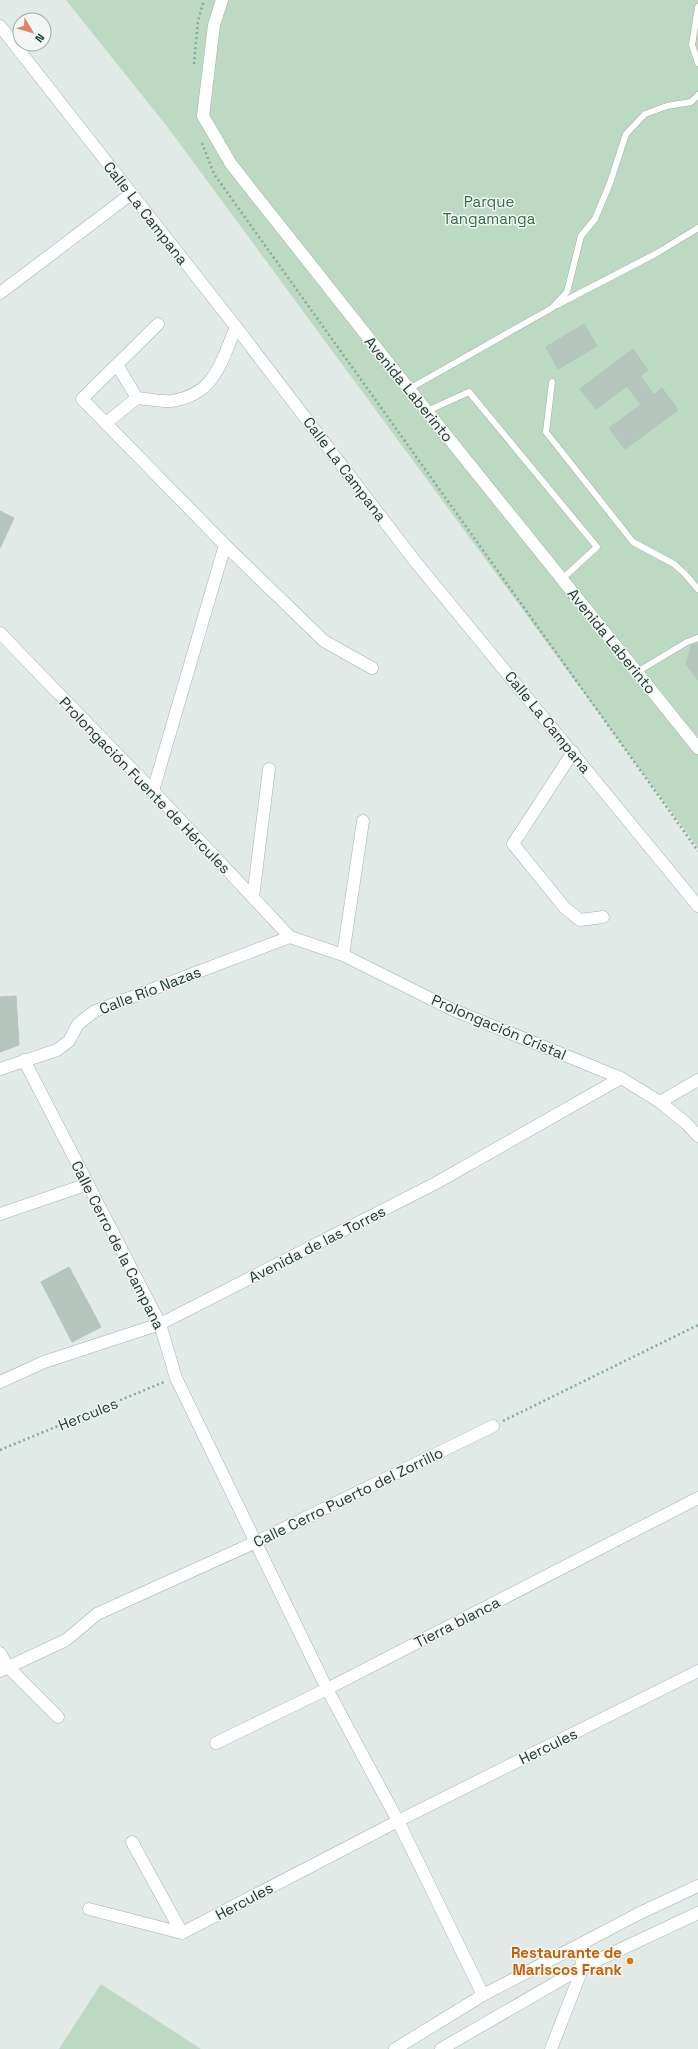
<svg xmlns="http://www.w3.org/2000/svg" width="698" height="2049" font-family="'Space Grotesk',sans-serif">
	<rect width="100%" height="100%" fill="#e1eae6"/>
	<!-- green -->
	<path fill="#bcd9c3" d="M 66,0 L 698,0 L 698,848 L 169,129 Z
		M 101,1984 L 201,2049 L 59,2049 Z"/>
	<!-- building -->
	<path fill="#b7c5bf" stroke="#b4c3bc" d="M 584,324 L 597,346 L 558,369 L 546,347 Z
		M 633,349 L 648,370 L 640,376 L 654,395 L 662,388 L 678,410 L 625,449 L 609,428 L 641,405 L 627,386 L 596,409 L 580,389 Z
		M 0,511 L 14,518 L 0,548 Z
		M 698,643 L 698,680 L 686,664 L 692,645 Z
		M 16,996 L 19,1045 L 0,1052 L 0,997 Z
		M 69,1267 L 101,1327 L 72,1342 L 41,1282 Z"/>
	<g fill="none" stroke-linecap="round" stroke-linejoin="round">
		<!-- lane casing -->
		<g stroke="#a4b1ac" stroke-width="7">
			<path id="lane" d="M 698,7 L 692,45 L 698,63
				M 557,305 L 657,253 L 698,228
				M 552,382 L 546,432 L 633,542 L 674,564 L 685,574 L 698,589
				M 409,389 L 552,308 L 567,292 L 581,236 L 595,219 L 610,183 L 626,134 L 645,114 L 667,106 L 691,102 L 698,95
				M 427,411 L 469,392 L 597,547 L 562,579
				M 637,672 L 687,642 L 698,638"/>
		</g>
		<!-- street casing -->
		<g stroke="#a4b1ac" stroke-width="13">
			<path id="street" d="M 222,0 L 214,25 L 203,116 L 231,164 L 409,389 L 698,748
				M 0,26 L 236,327 L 414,560 L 698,906
				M 0,293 L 131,194
				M 158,324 L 82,399 L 225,545 L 324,641 L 372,668
				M 117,365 L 137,398
				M 106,423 L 137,398 C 148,399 161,402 171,401 C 215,395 221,362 236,327
				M 0,633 L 153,791 L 290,937 L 343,955 L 451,1009 L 621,1078 L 660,1102 L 686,1123 L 698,1136
				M 573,752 L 513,844 L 565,908 L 580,920 L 603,917
				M 153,791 L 225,545
				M 253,897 L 269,769
				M 343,955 L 363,821
				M 24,1060 L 160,1324 L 176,1378 L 327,1689 L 398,1821 L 483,1995
				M 0,1069 L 57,1050 L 69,1041 L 78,1024 L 95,1011 L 290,937
				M 660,1102 L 698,1080
				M 0,1214 L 88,1184
				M 0,1382 L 44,1362 L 160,1324 L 436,1183 L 621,1078
				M 0,1653 L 8,1667 L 58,1717
				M 0,1671 L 66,1640 L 97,1614 L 256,1542 L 493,1426
				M 216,1743 L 327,1689 L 698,1498
				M 132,1842 L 182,1933
				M 89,1909 L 182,1933
				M 182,1933 L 398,1821 L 698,1671
				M 551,2049 L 583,1967 L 578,1947"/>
		</g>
		<!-- secondary casing -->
		<g stroke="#a1b5ad" stroke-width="13">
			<path id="secondary" d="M 395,2049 L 483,1995 L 640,1913 L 698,1886
				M 441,2049 L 583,1967 L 698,1913"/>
		</g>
		<!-- path -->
		<path stroke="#85ab9d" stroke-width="2.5" stroke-dasharray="2 3" stroke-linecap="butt" d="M 194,64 L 198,21 L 204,0
			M 202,143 L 214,174 L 698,851
			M 503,1421 L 698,1325
			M 0,1450 L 164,1382"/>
		<!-- lane -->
		<use href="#lane" stroke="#fff" stroke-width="6"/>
		<!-- street -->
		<use href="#street" stroke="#fff" stroke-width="12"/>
		<!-- secondary -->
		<use href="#secondary" stroke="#fff" stroke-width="12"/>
	</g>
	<!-- markers -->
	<circle fill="#e8710a" stroke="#f1f7f4" stroke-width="1.5" cx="630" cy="1961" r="4"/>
	<g text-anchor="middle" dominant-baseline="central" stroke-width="3" stroke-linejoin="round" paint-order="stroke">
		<!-- park labels -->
		<g font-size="15" fill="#326c46" stroke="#f1f7f4">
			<text x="489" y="201">Parque<tspan x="489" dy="17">Tangamanga</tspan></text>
		</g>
		<!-- street labels -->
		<g font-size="15" fill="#233932" stroke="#f1f7f4">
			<text transform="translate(146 213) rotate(52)">Calle La Campana</text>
			<text transform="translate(409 389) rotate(51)">Avenida Laberinto</text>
			<text transform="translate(345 469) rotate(53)">Calle La Campana</text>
			<text transform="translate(612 641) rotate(51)">Avenida Laberinto</text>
			<text transform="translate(548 722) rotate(51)">Calle La Campana</text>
			<text transform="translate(145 785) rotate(46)">Prolongación Fuente de Hércules</text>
			<text transform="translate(150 990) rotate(-21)">Calle Río Nazas</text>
			<text transform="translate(499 1027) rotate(23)">Prolongación Cristal</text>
			<text transform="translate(317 1244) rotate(-27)">Avenida de las Torres</text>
			<text transform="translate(118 1245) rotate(63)">Calle Cerro de la Campana</text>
			<text transform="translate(88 1414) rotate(-22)">Hercules</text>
			<text transform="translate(348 1497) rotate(-26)">Calle Cerro Puerto del Zorrillo</text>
			<text transform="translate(457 1622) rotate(-27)">Tierra blanca</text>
			<text transform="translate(548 1746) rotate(-26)">Hercules</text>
			<text transform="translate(244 1901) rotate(-28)">Hercules</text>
		</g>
		<!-- food labels -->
		<g font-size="15" font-weight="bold" fill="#c56008" stroke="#f1f7f4" text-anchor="end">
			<text x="622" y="1952">Restaurante de<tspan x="622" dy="17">Mariscos Frank</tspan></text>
		</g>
	</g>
	<!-- north arrow -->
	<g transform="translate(32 32) rotate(128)"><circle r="19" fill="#f1f7f4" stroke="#9faba6"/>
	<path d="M0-3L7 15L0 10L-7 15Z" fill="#e48065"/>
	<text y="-6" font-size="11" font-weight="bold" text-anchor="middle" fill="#233932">N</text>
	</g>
</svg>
